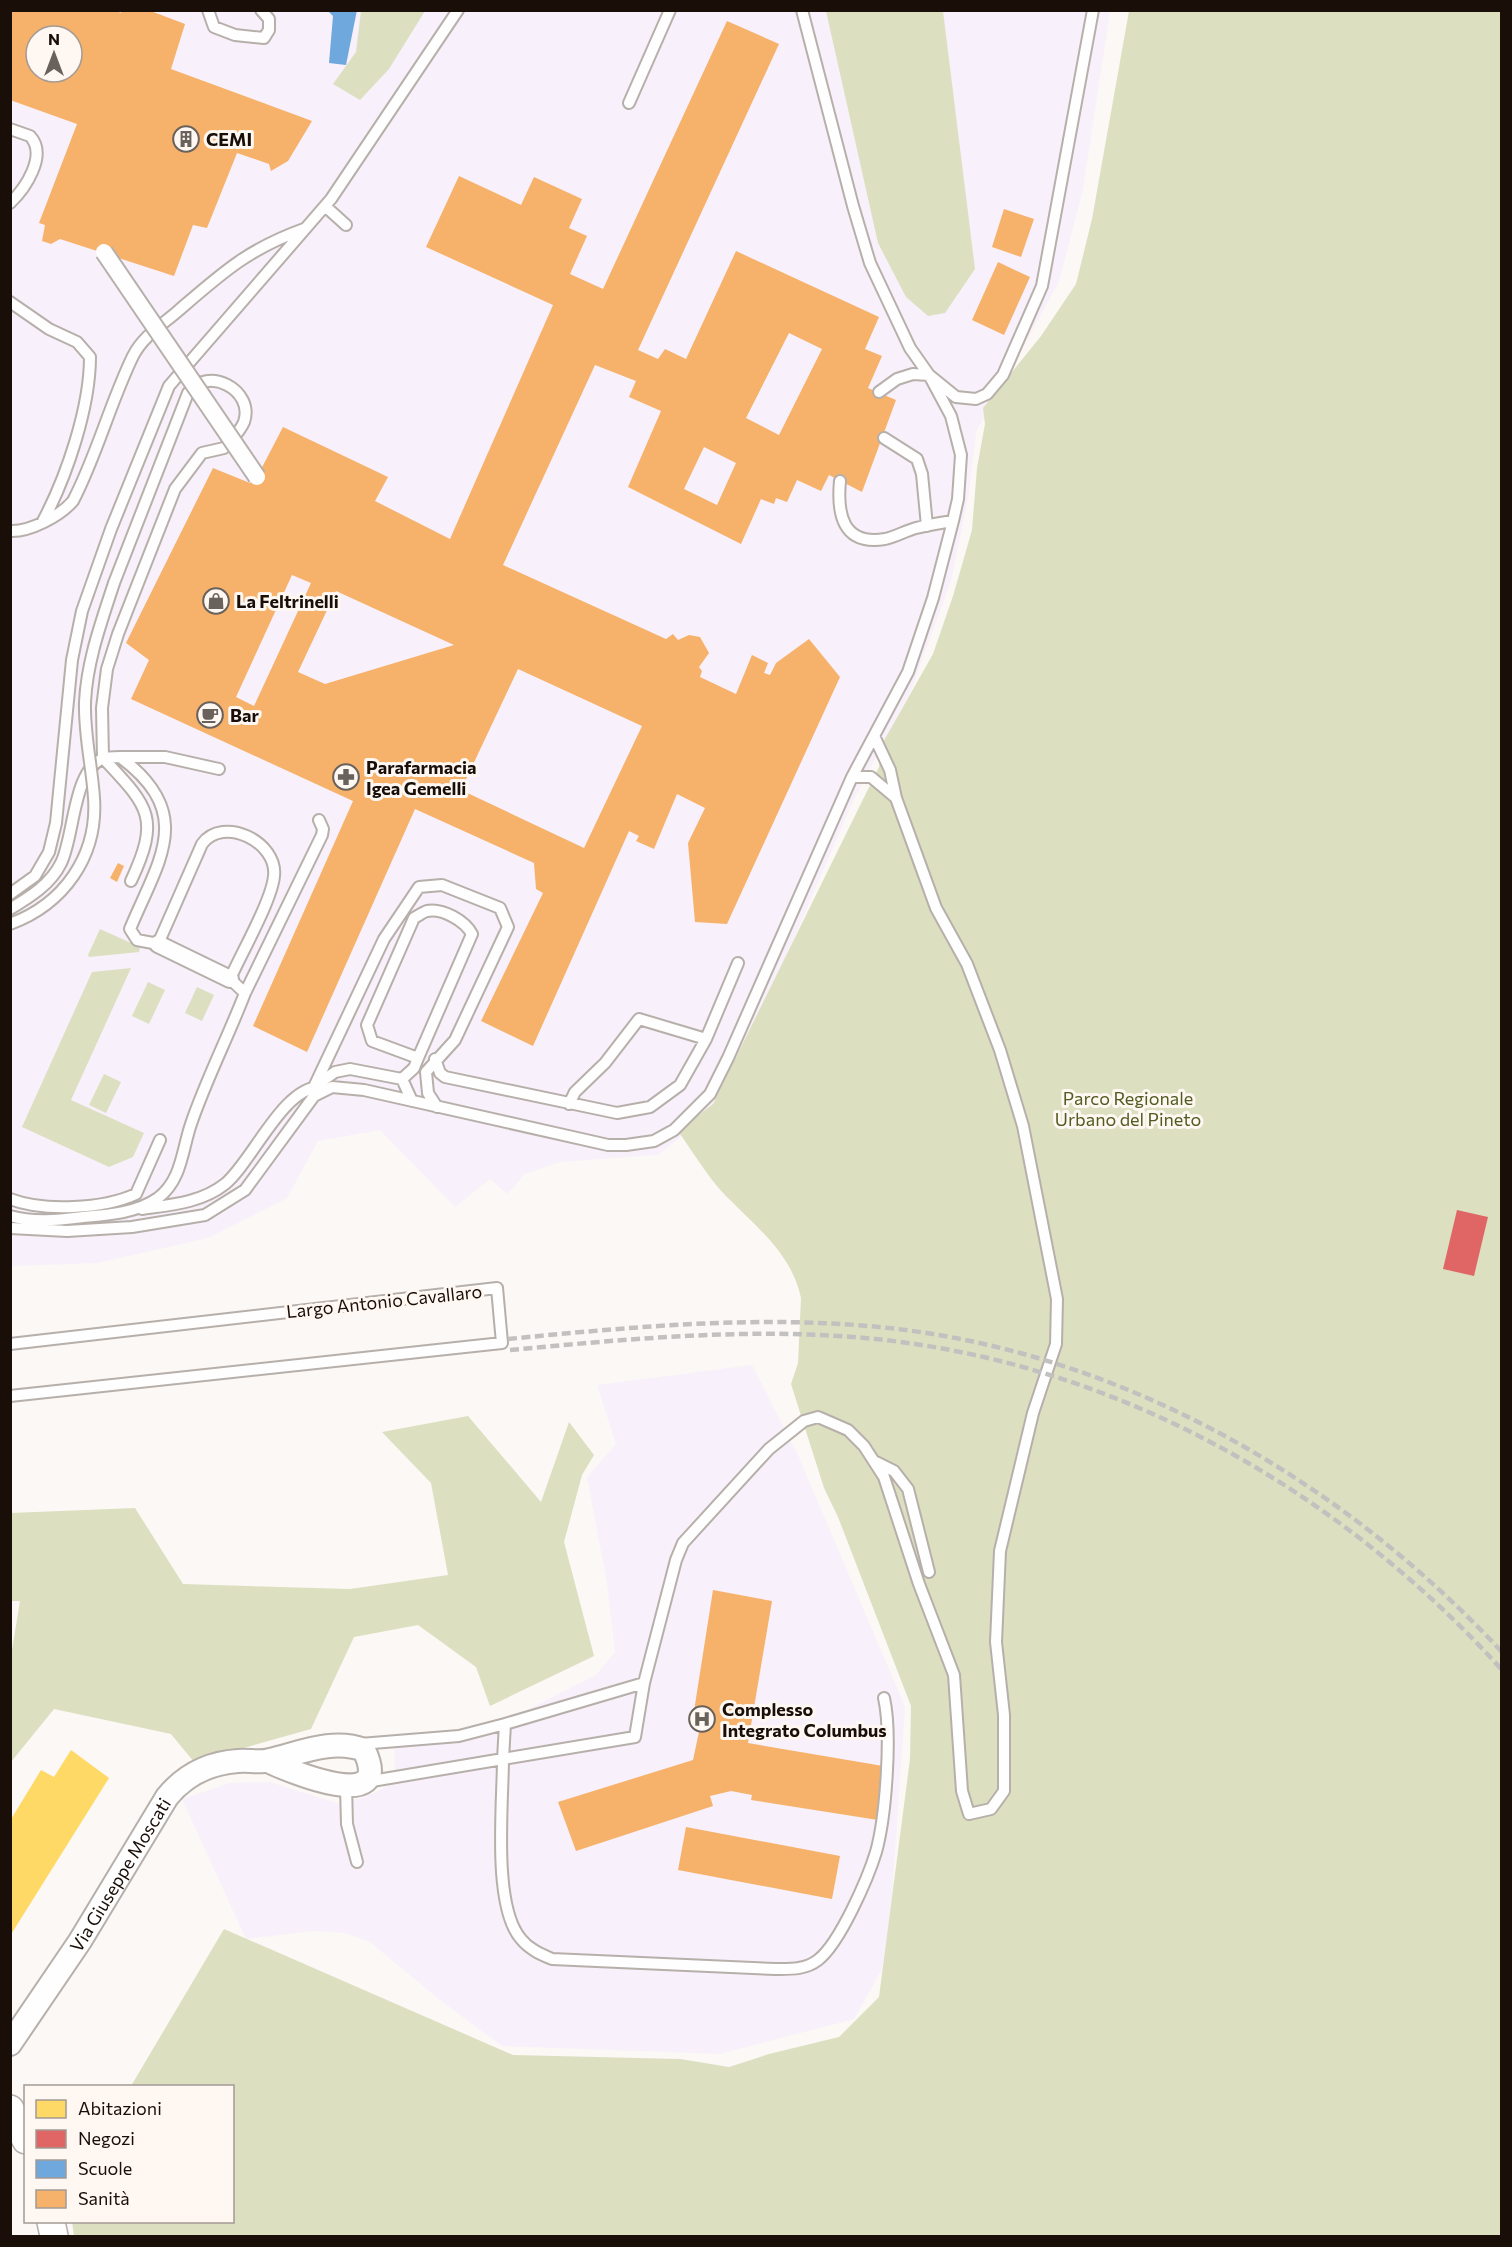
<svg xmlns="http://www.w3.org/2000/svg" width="1512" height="2247" font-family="Commissioner,sans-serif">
	<rect width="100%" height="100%" fill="#fbf8f5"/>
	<!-- medical -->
	<path fill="#f8f0fa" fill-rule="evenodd" d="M 10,11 L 1110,11 L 1083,189 L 1059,282 L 976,432 L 969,493 L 951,581 L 911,690 L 854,799 L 766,1003 L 707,1116 L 658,1155 L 560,1162 L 525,1174 L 507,1194 L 490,1179 L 455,1207 L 380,1130 L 318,1141 L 287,1198 L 208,1238 L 98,1263 L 11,1266 ZM 36,36 L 72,36 L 72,72 L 36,72 Z
		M 752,1365 L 798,1455 L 905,1707 L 890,1922 L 882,1969 L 854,2019 L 720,2054 L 502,2046 L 440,2000 L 370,1942 L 345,1933 L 314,1931 L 246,1939 L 182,1799 L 230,1783 L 270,1782 L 340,1804 L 372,1794 L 395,1782 L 394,1734 L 468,1729 L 529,1709 L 596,1675 L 615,1652 L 607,1583 L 587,1477 L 616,1444 L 597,1385 Z"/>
	<!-- green -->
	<path fill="#dce0c1" d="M 361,11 L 425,11 L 389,69 L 360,100 L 333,84 L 356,52 Z
		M 826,11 L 943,11 L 975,269 L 945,313 L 928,316 L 906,297 L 878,243 Z
		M 1129,11 L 1501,11 L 1501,2236 L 74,2236 L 72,2222 L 232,2222 L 232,2086 L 131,2086 L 224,1929 L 513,2055 L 680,2059 L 729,2067 L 769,2054 L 839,2037 L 879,1997 L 910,1759 L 911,1706 L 838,1517 L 824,1488 L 791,1384 L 798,1363 L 801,1298 C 791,1252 756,1227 725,1195 C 707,1176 693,1152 678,1131 L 713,1104 L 879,767 L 882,744 L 933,654 L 953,596 L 972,530 L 977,468 L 985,424 L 983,408 L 1041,336 L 1076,284 L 1092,219 Z
		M 100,929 L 140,947 L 139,952 L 89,957 L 88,955 Z
		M 131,968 L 71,1100 L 144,1133 L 133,1157 L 109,1167 L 22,1127 L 92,972 Z
		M 148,982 L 165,990 L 149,1024 L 132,1016 Z
		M 197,987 L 214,995 L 202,1021 L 185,1013 Z
		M 104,1074 L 121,1082 L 106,1113 L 89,1105 Z
		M 468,1416 L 541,1502 L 569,1422 L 594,1455 L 582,1475 L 564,1542 L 594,1656 L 490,1706 L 476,1667 L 418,1625 L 354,1637 L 311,1729 L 194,1762 L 171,1734 L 54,1709 L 11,1762 L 11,1656 L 20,1601 L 11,1601 L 11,1513 L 135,1508 L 183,1584 L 350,1589 L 448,1575 L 431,1483 L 382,1432 Z"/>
	<!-- homes -->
	<path fill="#ffd966" d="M 71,1750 L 109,1778 L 10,1936 L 10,1821 L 41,1770 L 54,1777 Z"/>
	<!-- shops -->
	<path fill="#e06666" d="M 1457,1210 L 1488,1217 L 1474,1276 L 1443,1269 Z"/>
	<!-- schools -->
	<path fill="#6fa8dc" d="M 327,10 L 357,10 L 346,65 L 329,63 L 333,16 Z"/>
	<!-- health -->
	<path fill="#f6b26b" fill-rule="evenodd" d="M 10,10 L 114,10 L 121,13 L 122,10 L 148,10 L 185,24 L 171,69 L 312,121 L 288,161 L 271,171 L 269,164 L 237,153 L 207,228 L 193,225 L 174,276 L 60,239 L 51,244 L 42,241 L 45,225 L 39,223 L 77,124 L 10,100 ZM 36,36 L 72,36 L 72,72 L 36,72 Z
		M 727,21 L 779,44 L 638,350 L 658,359 L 665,349 L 686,359 L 736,251 L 879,317 L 865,349 L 882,356 L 868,388 L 896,400 L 862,492 L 829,475 L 821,491 L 797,480 L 787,502 L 776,498 L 774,504 L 761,499 L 741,544 L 628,487 L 661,411 L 629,397 L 636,381 L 595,365 L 503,565 L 666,639 L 673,634 L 678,640 L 689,635 L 700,637 L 709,653 L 699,667 L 702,671 L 700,677 L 736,694 L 752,655 L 768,663 L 764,673 L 770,675 L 776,663 L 809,639 L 840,677 L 727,924 L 695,922 L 688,843 L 705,808 L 677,794 L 654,849 L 636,841 L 639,836 L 629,831 L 533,1046 L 481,1021 L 543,893 L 536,889 L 534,863 L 415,809 L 307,1052 L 253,1026 L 353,801 L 131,699 L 149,660 L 126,643 L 213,468 L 250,483 L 257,477 L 283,427 L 388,477 L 375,501 L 450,539 L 553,305 L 426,247 L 459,176 L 521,205 L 534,177 L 582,199 L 569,228 L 587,236 L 570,274 L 603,289 ZM 789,333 L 822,349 L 779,435 L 746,418 ZM 704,447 L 736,463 L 717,505 L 684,489 ZM 292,575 L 311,583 L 254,706 L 236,697 ZM 336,591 L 454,645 L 325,684 L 298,672 ZM 518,669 L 642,726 L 584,848 L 461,790 Z
		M 1004,209 L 1034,219 L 1021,257 L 992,247 Z
		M 998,262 L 1030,277 L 1004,335 L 972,320 Z
		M 118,863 L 124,866 L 117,882 L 110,878 Z
		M 713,1590 L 772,1601 L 748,1743 L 883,1766 L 888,1772 L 878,1820 L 751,1800 L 752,1795 L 731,1791 L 710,1796 L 713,1806 L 576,1851 L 558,1802 L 693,1760 L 703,1713 L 694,1711 Z
		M 686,1827 L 840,1856 L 832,1899 L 678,1870 Z"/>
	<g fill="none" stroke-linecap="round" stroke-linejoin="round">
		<!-- service casing -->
		<g stroke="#b7afaa" stroke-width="14">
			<path id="service" d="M 208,10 L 214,27 L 235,35 L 264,38 L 269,30 L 269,19 L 261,10
				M 629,103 L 670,10
				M 10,129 L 30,136 C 48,155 25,189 10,203
				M 325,206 L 346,225
				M 10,302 L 49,329 L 77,342 L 90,357 C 90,407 67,476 43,521
				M 879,392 L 897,379 L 913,374 L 929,375 L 956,397 L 976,399 L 987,394 L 1003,375 L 1042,286 L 1093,10
				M 884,438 L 917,459 L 922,474 L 927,526
				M 840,481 C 837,513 842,546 885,539 C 895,537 905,531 916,528 C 928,525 940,523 953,521
				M 10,531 C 30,532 60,516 73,501 C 97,455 110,403 133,356 C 143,336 162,325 178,311 C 222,273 248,249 304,229
				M 114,583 L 188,393 C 207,365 255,390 244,422 C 240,432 231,440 224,448 L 202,453 L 175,489 L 118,634 L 107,669 L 102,708 L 103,758 C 148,806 161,817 131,881
				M 120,757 L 165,757 L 219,769
				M 852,777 L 871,777 L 896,798
				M 10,894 L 35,876 L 49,852 L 56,823 L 72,660 L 82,611 L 111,529 L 169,386 L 331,199 L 458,10
				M 10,909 C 30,897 51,884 61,863 C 74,838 73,771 102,759 C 107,757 115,757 120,757 C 197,814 158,861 130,929 L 137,940 L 158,944 L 202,844 C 223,815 278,842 274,876 C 272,900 241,954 230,979 L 245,993 C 228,1037 206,1080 191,1124 C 182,1150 182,1180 158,1198 C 137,1213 107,1215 83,1217 C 58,1220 35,1223 10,1216
				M 245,993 L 322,835 L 323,829 L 319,820
				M 435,1059 L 440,1073 L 445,1077 L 617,1113 L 650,1107 L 680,1085 L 706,1039 L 738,963
				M 402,1079 L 414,1068 L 418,1058 L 472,934 C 465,921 443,908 427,911 C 423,912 418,916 414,918 L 367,1025 L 372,1041 L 418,1058
				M 314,1087 L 384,939 L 419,887 L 442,885 L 500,908 L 508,927 L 455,1040 L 426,1072 L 428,1093 L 437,1107
				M 314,1087 L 335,1072 L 350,1069 L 402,1079 L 412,1101
				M 569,1104 L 575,1092 L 605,1063 L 639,1019 L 706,1039
				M 10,1199 C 44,1212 103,1209 136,1194 L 160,1140
				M 142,1209 C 170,1205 201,1203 225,1184 C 252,1162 283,1087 320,1087
				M 10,1228 L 67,1231 L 132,1227 L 205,1215 L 245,1190 L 314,1096 L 332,1087 L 364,1090 L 608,1145 L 626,1145 L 654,1141 L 674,1130 L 710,1094 L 728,1058 L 852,777 L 908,672 L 933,598 L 953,521 L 958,499 L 961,455 L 951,416 L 929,375 L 910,348 L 870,263 L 853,206 L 802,10
				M 10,1344 L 497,1288 L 502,1343 L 10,1396
				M 876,1462 L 894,1471 L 908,1489 L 929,1572
				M 644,1683 L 505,1724 L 503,1759 L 635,1737 L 644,1683 L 676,1560 L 683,1543 L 769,1449 L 804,1421 L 818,1417 L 848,1430 L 864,1446 L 884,1477 L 919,1584 L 954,1675 L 962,1791 L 969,1814 L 991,1809 L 1004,1791 L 1004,1715 L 996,1642 L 1000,1551 L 1033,1413 L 1056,1344 L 1057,1299 L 1023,1126 L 1000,1050 L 967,964 L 936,908 L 896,798 L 890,770 L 874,736
				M 360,1744 L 459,1736 L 505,1724
				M 366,1782 L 503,1759 C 503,1802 492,1906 521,1939 C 529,1949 540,1954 552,1959 L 775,1969 C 790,1969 805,1970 818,1960 C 840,1943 868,1878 876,1852 C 886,1816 892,1733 884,1698
				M 346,1786 L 347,1824 L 357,1862"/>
		</g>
		<!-- pedestrian casing -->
		<g stroke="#b7afaa" stroke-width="20">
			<path id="pedestrian" d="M 158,944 L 230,979"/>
		</g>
		<!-- minor casing -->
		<g stroke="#b7afaa" stroke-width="26">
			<g id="minor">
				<path id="s1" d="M 10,2044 L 80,1941 L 167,1797 C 185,1775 209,1763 238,1761 C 249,1760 260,1763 270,1760 C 300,1753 333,1738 364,1750 C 396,1816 289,1771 268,1761"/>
			</g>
		</g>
		<!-- tertiary casing -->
		<g stroke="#b7afaa" stroke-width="30">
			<path id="tertiary" d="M 10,2109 L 26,2140
				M 51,2222 L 54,2236"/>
		</g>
		<!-- service -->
		<use href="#service" stroke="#fefefe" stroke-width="10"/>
		<!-- pedestrian -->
		<use href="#pedestrian" stroke="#fefefe" stroke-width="16"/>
		<!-- minor -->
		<use href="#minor" stroke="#fefefe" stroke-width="22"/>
		<!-- tertiary -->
		<use href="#tertiary" stroke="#fefefe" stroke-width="27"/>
		<!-- rail -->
		<path stroke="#c3c1bf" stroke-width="4.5" stroke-dasharray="9 4.5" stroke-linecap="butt" d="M 508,1339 C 631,1327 756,1315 879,1327 C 1118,1350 1341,1479 1502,1652
			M 510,1350 C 619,1340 729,1329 838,1336 C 1095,1351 1331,1481 1502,1670"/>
		<!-- service-bridge casing -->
		<g stroke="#b7afaa" stroke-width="14" stroke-linecap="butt">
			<path id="service-bridge" d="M 10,924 C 64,904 98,856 94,798 C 92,766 84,735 85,702 C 87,661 101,623 114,583"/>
		</g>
		<!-- pedestrian-bridge casing -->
		<g stroke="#b7afaa" stroke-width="20" stroke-linecap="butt">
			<path id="pedestrian-bridge" d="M 104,252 L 257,477"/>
		</g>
		<!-- service-bridge -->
		<use href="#service-bridge" stroke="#fefefe" stroke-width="10"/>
		<!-- pedestrian-bridge -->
		<use href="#pedestrian-bridge" stroke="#fefefe" stroke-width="16"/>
	</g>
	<!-- icons -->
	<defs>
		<g id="building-ring" transform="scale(1.35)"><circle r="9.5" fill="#fef7f2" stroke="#69615b" stroke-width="1.5"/><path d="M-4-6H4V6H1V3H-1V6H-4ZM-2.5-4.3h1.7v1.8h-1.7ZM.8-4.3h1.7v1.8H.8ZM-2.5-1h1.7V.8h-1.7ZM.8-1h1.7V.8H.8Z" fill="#69615b"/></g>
		<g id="shop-ring" transform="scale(1.35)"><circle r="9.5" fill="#fef7f2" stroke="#69615b" stroke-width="1.5"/><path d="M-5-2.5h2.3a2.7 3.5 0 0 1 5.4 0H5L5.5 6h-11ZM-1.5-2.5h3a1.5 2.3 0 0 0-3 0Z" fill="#69615b"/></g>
		<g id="cafe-ring" transform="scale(1.35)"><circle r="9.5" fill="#fef7f2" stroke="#69615b" stroke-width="1.5"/><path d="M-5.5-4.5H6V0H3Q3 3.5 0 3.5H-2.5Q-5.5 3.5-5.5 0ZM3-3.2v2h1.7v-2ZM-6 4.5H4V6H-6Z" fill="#69615b"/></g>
		<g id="pharmacy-ring" transform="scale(1.35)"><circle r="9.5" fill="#fef7f2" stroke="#69615b" stroke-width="1.5"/><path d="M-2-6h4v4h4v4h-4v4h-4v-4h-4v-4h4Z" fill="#69615b"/></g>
		<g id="hospital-ring" transform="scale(1.35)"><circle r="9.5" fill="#fef7f2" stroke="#69615b" stroke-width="1.5"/><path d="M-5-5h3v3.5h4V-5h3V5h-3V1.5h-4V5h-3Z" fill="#69615b"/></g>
	</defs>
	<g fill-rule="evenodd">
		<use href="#building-ring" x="186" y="139"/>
		<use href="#shop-ring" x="216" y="601"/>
		<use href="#cafe-ring" x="210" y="715"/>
		<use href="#pharmacy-ring" x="346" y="777"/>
		<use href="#hospital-ring" x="702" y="1719"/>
	</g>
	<g text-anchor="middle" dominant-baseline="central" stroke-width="6" stroke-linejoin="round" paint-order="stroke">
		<!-- poi labels -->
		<g font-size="18" font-weight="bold" fill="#1a0f08" stroke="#fef7f2" text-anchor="start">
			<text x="206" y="139">CEMI</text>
			<text x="236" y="601">La Feltrinelli</text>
			<text x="230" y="715">Bar</text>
			<text x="366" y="767">Parafarmacia<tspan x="366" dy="21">Igea Gemelli</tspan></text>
			<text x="722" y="1709">Complesso<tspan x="722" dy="21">Integrato Columbus</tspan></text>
		</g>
		<!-- park labels -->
		<g font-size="18" fill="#525c20" stroke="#fef7f2">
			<text x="1128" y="1098">Parco Regionale<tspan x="1128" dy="21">Urbano del Pineto</tspan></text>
		</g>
		<!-- street labels -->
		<g font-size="18" fill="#1a0f08" stroke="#fef7f2">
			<text transform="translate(384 1301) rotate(-6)">Largo Antonio Cavallaro</text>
			<text stroke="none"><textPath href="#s1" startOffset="202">Via Giuseppe Moscati</textPath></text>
		</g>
	</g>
	<!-- border -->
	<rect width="1512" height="2247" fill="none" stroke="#1a0f08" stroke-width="24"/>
	<!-- legend -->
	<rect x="24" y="2085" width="210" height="138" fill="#fef7f2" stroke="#a39a94" stroke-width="1.5"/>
	<rect x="36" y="2100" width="30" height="18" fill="#ffd966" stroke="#a39a94" stroke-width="1.5"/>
	<text x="78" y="2115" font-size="18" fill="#1a0f08">Abitazioni</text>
	<rect x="36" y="2130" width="30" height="18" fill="#e06666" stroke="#a39a94" stroke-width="1.5"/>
	<text x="78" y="2145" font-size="18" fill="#1a0f08">Negozi</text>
	<rect x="36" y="2160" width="30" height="18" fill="#6fa8dc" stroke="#a39a94" stroke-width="1.5"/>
	<text x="78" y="2175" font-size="18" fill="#1a0f08">Scuole</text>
	<rect x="36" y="2190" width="30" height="18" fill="#f6b26b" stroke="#a39a94" stroke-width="1.5"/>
	<text x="78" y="2205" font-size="18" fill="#1a0f08">Sanità</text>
	<!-- north arrow -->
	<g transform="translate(54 54)"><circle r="28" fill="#fef7f2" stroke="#a39a94" stroke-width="1.5"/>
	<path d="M0-4.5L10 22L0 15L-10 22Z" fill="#69615b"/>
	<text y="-9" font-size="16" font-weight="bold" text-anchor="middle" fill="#1a0f08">N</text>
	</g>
</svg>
